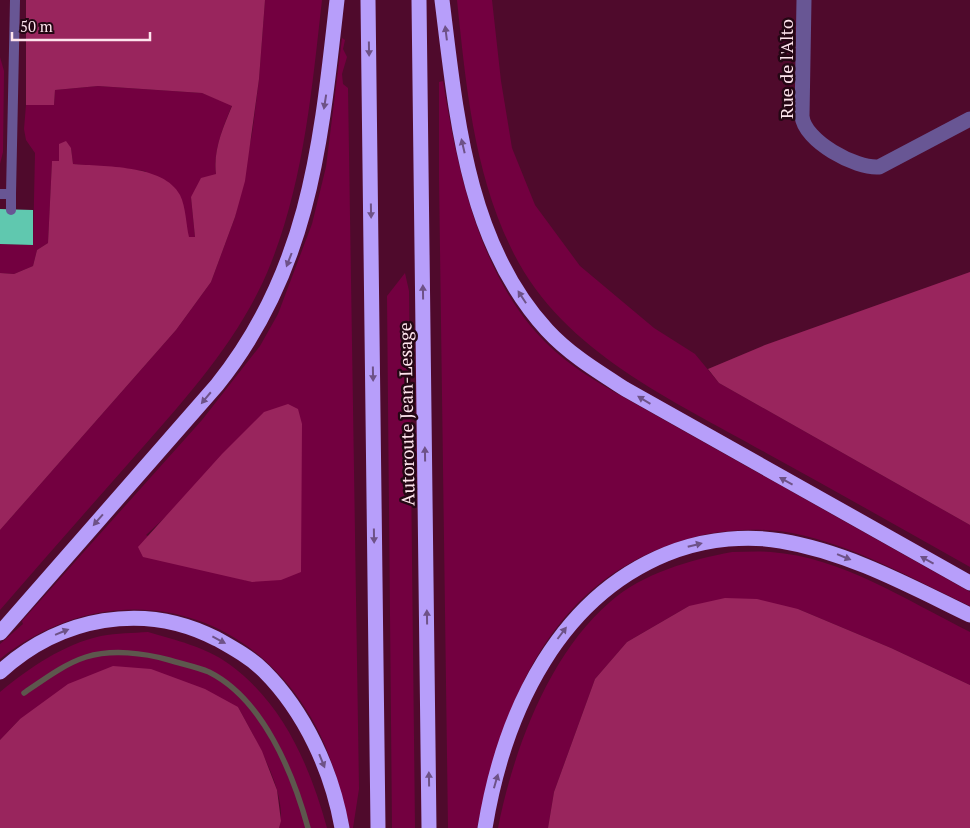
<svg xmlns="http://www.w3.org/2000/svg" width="970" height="828" font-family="'PT Serif',serif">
	<rect width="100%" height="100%" fill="#4f0a2c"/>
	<!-- green -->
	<path fill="#730040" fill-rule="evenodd" d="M 265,0 L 322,0 C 312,88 304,180 271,263 C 242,337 187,397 135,456 C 90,507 45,558 0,610 L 0,530 L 176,330 L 211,282 L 235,217 L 252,134 L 259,79 Z
		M 457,0 L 492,0 L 501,81 L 512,148 L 535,205 L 580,266 L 654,328 L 695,354 L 719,383 L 970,525 L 970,567 C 903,529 835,491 768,454 C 675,401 563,353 513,252 C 474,174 466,86 457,0 Z
		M 342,38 L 345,40 L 343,49 L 347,57 L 342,74 L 343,84 L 348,88 L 359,789 L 353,828 L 350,828 C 340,787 330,747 307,711 C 237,599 104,577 0,659 L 0,644 L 23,624 L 22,621 L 202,420 L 260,346 L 278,314 L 312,224 L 326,167 ZM 171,512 L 252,582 L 215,572 L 146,535 Z
		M 0,57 L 4,71 L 3,152 L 0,164 Z
		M 443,81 C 458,174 482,289 557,353 C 575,369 596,381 616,393 L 970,592 L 970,606 C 913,579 854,545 792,533 C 751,526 708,530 669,545 C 544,591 503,708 477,828 L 448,828 L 439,178 L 439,82 Z
		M 98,86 L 202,93 L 232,105 C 223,128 213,150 216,174 L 191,197 L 195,237 L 189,238 L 145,171 L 73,164 L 71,148 L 59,145 L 59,161 L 52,162 L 48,243 L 37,250 L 33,266 L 14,274 L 0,273 L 0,244 L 33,245 L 35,153 L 26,140 L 24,129 L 26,105 L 54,105 L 55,90 Z
		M 405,273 L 409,291 L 415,828 L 392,828 L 387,296 Z
		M 732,552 C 745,552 758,551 771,552 C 841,557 908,601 970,632 L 970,685 L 891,648 L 798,609 L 689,606 L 627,642 L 595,679 L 554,792 L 548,828 L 498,828 C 513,751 549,654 610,602 C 643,573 690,560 732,552 Z
		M 148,632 C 175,640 206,647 229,664 C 283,703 310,766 327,828 L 279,828 C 290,796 253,735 238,707 L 20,719 L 0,740 L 0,692 C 29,668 64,644 101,636 C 117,633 133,633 148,632 Z"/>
	<!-- forest -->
	<path fill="#99255d" d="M 26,0 L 265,0 L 259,79 L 245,181 L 235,217 L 211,282 L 176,330 L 0,530 L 0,273 L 14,274 L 33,266 L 37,250 L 48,243 L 52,161 L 59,161 L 59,144 L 66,141 L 71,148 L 73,164 C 103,167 164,164 180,195 C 186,207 186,225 189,237 L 195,237 L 191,197 L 201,178 L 216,174 C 213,150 223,128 232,106 L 202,93 L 98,86 L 55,90 L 54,105 L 26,105 Z
		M 970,272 L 970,525 L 719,383 L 708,369 L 765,345 Z
		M 288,404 L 298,409 L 302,424 L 301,572 L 281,580 L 252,582 L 143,557 L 138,547 L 222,454 L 264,412 Z
		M 725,598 L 757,599 L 798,609 L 891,648 L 970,685 L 970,828 L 548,828 L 554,792 L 595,679 L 627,642 L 689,606 Z
		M 113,666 L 151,669 L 205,689 L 238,707 L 262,751 L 277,790 L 281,821 L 279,828 L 0,828 L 0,740 L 20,719 L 68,684 Z"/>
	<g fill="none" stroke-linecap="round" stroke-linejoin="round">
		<!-- stream -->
		<path stroke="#5d574d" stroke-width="5.5" d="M 24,693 C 43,680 64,664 86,657 C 112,649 144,653 169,660 C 182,664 197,667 209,672 C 263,699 293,773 308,828"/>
	</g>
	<!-- building -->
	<path fill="#60c8af" d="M 0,209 L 33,210 L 33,245 L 0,244 Z"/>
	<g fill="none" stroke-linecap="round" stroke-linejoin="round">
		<!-- lane -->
		<path stroke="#685694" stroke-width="10" d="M 0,194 L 11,194 L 15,0
			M 11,210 L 11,194"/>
		<!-- street -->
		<path stroke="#685694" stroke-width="15" d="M 804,0 L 802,116 C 804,141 856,169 879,167 L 970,119"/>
		<!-- highway -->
		<path stroke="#b79efa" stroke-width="15" d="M 368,0 L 378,828
			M 419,0 L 429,828
			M 442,0 C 456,112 466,242 547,330 C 569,354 597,371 625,389 L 970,583
			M 0,633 L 217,385 C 310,269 321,142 337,0
			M 0,672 C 60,617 144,601 217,639 C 233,648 251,658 264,671 C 305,712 332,771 342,828
			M 485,828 C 504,712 559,592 677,550 C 709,539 747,535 781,541 C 848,552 910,586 970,615"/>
	</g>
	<!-- one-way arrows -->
	<defs><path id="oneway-solid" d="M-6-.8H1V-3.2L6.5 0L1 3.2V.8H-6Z" transform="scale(1.25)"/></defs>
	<g fill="#6e5287">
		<use href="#oneway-solid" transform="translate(446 33) rotate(-97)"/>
		<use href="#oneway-solid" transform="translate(369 49) rotate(89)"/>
		<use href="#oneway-solid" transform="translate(325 102) rotate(99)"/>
		<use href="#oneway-solid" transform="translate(463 146) rotate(-103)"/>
		<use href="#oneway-solid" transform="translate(371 211) rotate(89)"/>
		<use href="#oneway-solid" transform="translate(289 260) rotate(111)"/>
		<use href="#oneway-solid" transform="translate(423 292) rotate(-91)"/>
		<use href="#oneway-solid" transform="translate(522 297) rotate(-123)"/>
		<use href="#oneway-solid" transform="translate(373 374) rotate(89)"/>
		<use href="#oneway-solid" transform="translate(206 398) rotate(130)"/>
		<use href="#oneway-solid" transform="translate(644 400) rotate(-149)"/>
		<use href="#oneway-solid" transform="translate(425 454) rotate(-91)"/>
		<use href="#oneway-solid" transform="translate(786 481) rotate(-151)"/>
		<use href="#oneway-solid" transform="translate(98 520) rotate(131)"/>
		<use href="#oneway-solid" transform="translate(374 536) rotate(89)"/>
		<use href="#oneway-solid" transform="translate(695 545) rotate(-14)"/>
		<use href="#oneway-solid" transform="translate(844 557) rotate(22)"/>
		<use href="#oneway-solid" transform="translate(927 560) rotate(-151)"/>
		<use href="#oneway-solid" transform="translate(427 617) rotate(-91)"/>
		<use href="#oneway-solid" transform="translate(62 632) rotate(-22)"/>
		<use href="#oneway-solid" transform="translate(562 633) rotate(-53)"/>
		<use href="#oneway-solid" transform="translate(219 640) rotate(28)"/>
		<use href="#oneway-solid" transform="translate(322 761) rotate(68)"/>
		<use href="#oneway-solid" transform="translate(429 779) rotate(-91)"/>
		<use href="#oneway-solid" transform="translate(496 781) rotate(-74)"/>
	</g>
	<g text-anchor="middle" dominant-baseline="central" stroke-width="5" stroke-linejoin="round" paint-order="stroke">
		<!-- street labels -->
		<g font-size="18" fill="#fee4ed" stroke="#240714">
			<text transform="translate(786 69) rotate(-90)">Rue de l'Alto</text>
			<text transform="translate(406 414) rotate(-91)">Autoroute Jean-Lesage</text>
		</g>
	</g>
	<!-- scale -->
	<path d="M12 32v8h138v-8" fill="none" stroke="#fee4ed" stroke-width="2.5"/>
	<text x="20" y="32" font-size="15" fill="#fee4ed" stroke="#240714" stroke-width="4" paint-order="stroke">50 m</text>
</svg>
